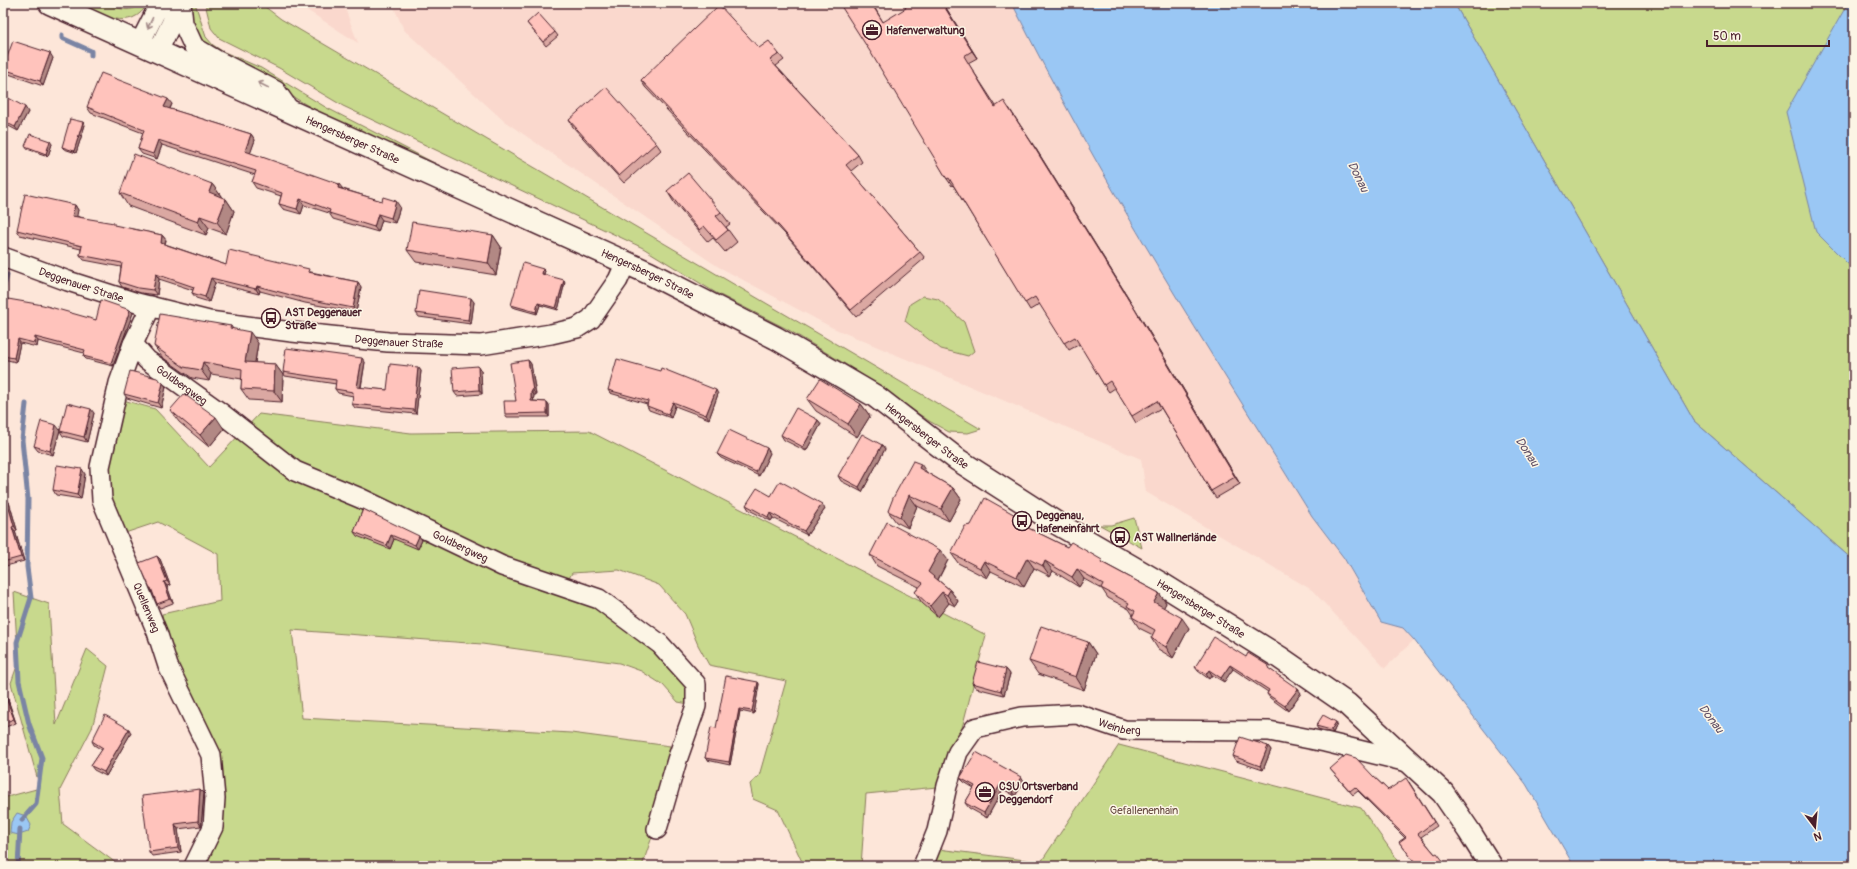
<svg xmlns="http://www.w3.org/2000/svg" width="1857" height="869" font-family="Pangolin,sans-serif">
	<rect width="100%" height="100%" fill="#fde6d9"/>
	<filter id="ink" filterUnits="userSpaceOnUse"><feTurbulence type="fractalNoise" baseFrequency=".025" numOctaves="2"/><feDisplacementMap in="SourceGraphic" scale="8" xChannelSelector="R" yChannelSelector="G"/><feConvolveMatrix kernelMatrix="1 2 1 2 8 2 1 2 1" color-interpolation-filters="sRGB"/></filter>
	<g filter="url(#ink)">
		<!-- built -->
		<path fill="#fad8cd" d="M 296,3 L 343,3 L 358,43 Z
			M 392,3 L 1012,3 L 1040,58 L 1124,209 L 1312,516 L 1344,558 L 1381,622 L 1403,628 L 1414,640 L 1385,668 L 1312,590 L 1146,492 L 1141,459 L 833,328 L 717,266 L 504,121 L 404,30 Z"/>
		<!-- green -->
		<path fill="#c8d98d" stroke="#897c5c" d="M 76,3 C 84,3 94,2 102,3 C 118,6 127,16 142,3 L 148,3 C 131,34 100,14 76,3 Z
			M 187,3 L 195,3 L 206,37 L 213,45 L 222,51 L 261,68 L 327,108 L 450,171 L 587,232 L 629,253 L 342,124 L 315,110 L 200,41 L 192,25 Z
			M 205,3 L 260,3 L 281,19 L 981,429 L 968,433 L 949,432 L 929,421 L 855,370 L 787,329 L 716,293 L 643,248 L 343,106 L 279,68 L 219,38 L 211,28 Z
			M 1454,3 L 1854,3 L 1854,561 L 1694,421 Z
			M 923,296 L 938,299 L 964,322 L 974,351 L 968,356 L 941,349 L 905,321 L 910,304 Z
			M 123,400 L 155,409 L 209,467 L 259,414 L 411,433 L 589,431 L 986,635 L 947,786 L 866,794 L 861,866 L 804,866 L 778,810 L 753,799 L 750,784 L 759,776 L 786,681 L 709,665 L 698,645 L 685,614 L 659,585 L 619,570 L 572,573 L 563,589 L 598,601 L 695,684 L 694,705 L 678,702 L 663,685 L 641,671 L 619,663 L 482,644 L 292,630 L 302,718 L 571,733 L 670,746 L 655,828 L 642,866 L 208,866 L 220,802 L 171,660 L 162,614 L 220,601 L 218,554 L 158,522 L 125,533 L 111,511 L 109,467 Z
			M 1134,518 L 1142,548 L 1100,525 L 1111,525 Z
			M 14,592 L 49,604 L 56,725 L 87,649 L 108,666 L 92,728 L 60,790 L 63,824 L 120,866 L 3,866 L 3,798 L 40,788 L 11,683 L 18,663 Z
			M 1119,745 L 1361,808 L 1402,866 L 922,866 L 930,848 L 1041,862 Z"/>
		<!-- water -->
		<path fill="#9ac7f4" stroke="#7a84a4" d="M 1012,3 L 1454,3 L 1694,421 L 1854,561 L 1854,866 L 1574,866 L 1526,784 L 1414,640 L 1403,628 L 1381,622 L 1344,558 L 1312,516 C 1208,348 1100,181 1012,3 Z
			M 1848,3 L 1854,3 L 1854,270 L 1816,232 L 1786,112 Z
			M 17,813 L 26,816 L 31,825 L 28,832 L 19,835 L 10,833 L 11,822 Z"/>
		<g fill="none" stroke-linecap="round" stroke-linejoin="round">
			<!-- stream -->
			<path stroke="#7a84a4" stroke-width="5" d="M 62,35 L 62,38 L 91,51 L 91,55
				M 3,290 L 7,275
				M 22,820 L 36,804 L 42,758 L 29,724 L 19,681 L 17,642 L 31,598 L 27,567 L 28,499 L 22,440 L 26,404
				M 18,866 L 20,829"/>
			<!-- minor casing -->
			<g stroke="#4a1f2b" stroke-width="22">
				<g id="minor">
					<path d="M 181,3 L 183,23 L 194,47 L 216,60 L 276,91 L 290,111"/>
					<path d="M 140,43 L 160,3"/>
					<path d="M 158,51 L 172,22 L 176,3"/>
					<path id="s1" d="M 3,257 L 68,281 L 137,303 L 209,321 L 292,332 L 388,342 L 481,345 L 551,334 L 577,328 L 591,319 L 618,280 L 626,262"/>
					<path id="s2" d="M 151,306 L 133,344 L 147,360 L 157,367 L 221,413 L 295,471 L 360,498 L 502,566 L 599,599 L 660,644 L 696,684 L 696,706 L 677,760 L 657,829"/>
					<path id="s3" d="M 133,344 L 119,383 L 100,467 L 102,500 L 157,632 L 168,666 L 211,755 L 215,798 L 213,827 L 194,866"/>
					<path id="s4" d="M 923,866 L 937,831 L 947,786 L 958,752 L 975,728 L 1022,717 L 1077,714 L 1124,730 L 1269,731 L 1325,742 L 1412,763"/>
				</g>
			</g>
			<!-- major casing -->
			<g stroke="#4a1f2b" stroke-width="25">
				<g id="major">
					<path id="s5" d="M 50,3 L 649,273 L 776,338 L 875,396 L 958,460 L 1058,524 L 1165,586 L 1279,657 L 1347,704 L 1443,793 L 1469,831 L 1491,866"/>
				</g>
			</g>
			<!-- minor -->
			<use href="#minor" stroke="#fcf5e5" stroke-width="19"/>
			<!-- major -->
			<use href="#major" stroke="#fcf5e5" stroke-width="22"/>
		</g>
		<!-- wall -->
		<path fill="#dba8a2" stroke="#4a1f2b" d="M 846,3 L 872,3 L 883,22 L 943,3 L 977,58 L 968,63 L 996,106 L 1036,149 L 1136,310 L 1240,484 L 1216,498 L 1211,491 L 1161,408 L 1136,423 L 1115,388 L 1109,392 L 1104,385 L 1080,344 L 1069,350 L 1040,304 L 1030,310 L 953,185 L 952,186 L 947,179 Z
			M 527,23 L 555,32 L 558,36 L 546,46 Z
			M 759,48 L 779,54 L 784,60 L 776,66 L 858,155 L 862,162 L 851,171 L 920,252 L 925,258 L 856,317 L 785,234 L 645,87 L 641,80 Z
			M 3,55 L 7,57 L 53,58 L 43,86 L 3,72 Z
			M 3,95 L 28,112 L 18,131 L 3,123 Z
			M 172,104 L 170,109 L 251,134 L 255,140 L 250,153 L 343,189 L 400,207 L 395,223 L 382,220 L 378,232 L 333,219 L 329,213 L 304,205 L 301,214 L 283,209 L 279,204 L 281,196 L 256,188 L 252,182 L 255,175 L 162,145 L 157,159 L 142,154 L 138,149 L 143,133 L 91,113 L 87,107 Z
			M 569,120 L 656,143 L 661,150 L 624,183 L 573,127 Z
			M 83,122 L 85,125 L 76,153 L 64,149 L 62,147 Z
			M 52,144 L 48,156 L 27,149 L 25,146 Z
			M 212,184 L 221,196 L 221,197 L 226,199 L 234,211 L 226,234 L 209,228 L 206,235 L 128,206 L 120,193 Z
			M 667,191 L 721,212 L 730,224 L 726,227 L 737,242 L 725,252 L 713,238 L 708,242 L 675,204 Z
			M 75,205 L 78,210 L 76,216 L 116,226 L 162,235 L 166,240 L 165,244 L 226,265 L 311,272 L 358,282 L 361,287 L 356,312 L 305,303 L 260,291 L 259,294 L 215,283 L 209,302 L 196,298 L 192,293 L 193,290 L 159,279 L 157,295 L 141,293 L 122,287 L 119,282 L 121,267 L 84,260 L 80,255 L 81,249 L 20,235 L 17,230 Z
			M 493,235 L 501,247 L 496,275 L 416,262 L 407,250 Z
			M 543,269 L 545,271 L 544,274 L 565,282 L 558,310 L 540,305 L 537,314 L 512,307 L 511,305 Z
			M 474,302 L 471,324 L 419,317 L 416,313 Z
			M 130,310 L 133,313 L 113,366 L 86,359 L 83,356 L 84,353 L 38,341 L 37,347 L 20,343 L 16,362 L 3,359 L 3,321 L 96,320 Z
			M 231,326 L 233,329 L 258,343 L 255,363 L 275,364 L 283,375 L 282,402 L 249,400 L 241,389 L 242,379 L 211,374 L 209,381 L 192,378 L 162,357 L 154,346 Z
			M 528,360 L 531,364 L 536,395 L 534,395 L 533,401 L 547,402 L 549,405 L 549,417 L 507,417 L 505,414 L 516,401 Z
			M 365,362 L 361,388 L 387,390 L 418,367 L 421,371 L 416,414 L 355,408 L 352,404 L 353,396 L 338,393 L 335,389 L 336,384 L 285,376 L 283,372 Z
			M 481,371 L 482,394 L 457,396 L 454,392 Z
			M 163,383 L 166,387 L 161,408 L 127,398 L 124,394 Z
			M 608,390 L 718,394 L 709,419 L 675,406 L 671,418 L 649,410 L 647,406 L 647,404 L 610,393 Z
			M 807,399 L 861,404 L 870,416 L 857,437 L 816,411 Z
			M 170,410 L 224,429 L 209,447 L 179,422 Z
			M 94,413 L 87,442 L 63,436 L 60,431 Z
			M 818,420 L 821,424 L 806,451 L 784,440 L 781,435 Z
			M 60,430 L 53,455 L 38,451 L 34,446 Z
			M 882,445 L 885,449 L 862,492 L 841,481 L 838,476 Z
			M 770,453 L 759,476 L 721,458 L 717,454 Z
			M 926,472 L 953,488 L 961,499 L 949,521 L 917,506 L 908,528 L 896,522 L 888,511 Z
			M 85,474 L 81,499 L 56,495 L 53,490 Z
			M 771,496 L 825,509 L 807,535 L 773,518 L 771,521 L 749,510 L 746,505 Z
			M 9,502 L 17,530 L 15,531 L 24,561 L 6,566 L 3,562 Z
			M 363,509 L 422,540 L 418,549 L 394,539 L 390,549 L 357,536 L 354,532 Z
			M 1024,526 L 1067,547 L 1105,564 L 1159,593 L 1166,603 L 1163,608 L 1189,628 L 1173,658 L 1158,649 L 1151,638 L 1153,635 L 1139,628 L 1132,617 L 1133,615 L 1129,609 L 1108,598 L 1102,589 L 1084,579 L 1079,587 L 1053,571 L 1050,576 L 1034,568 L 1024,587 L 991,571 L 987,578 L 958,563 L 951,553 Z
			M 870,555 L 948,560 L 938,580 L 950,590 L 958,601 L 955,606 L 949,603 L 938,617 L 922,603 L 915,592 L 919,587 L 877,566 Z
			M 157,556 L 160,559 L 170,585 L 167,586 L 173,603 L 160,608 L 157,604 L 153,592 L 152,592 L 150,588 Z
			M 1088,642 L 1096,654 L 1084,690 L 1038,674 L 1029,661 Z
			M 1246,657 L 1272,671 L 1301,693 L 1288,711 L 1270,698 L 1267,694 L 1268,692 L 1233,669 L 1224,682 L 1212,675 L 1209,679 L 1198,671 L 1195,667 Z
			M 1006,669 L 1010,674 L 1004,695 L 976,688 L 972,683 Z
			M 758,682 L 759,684 L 754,714 L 740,711 L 730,765 L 707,760 L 705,758 L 716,728 Z
			M 3,693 L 7,697 L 16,723 L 3,728 Z
			M 1337,724 L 1333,733 L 1318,729 L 1316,726 Z
			M 131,733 L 106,776 L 94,770 L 91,766 L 102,750 L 94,745 L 92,741 Z
			M 1268,746 L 1271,750 L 1263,770 L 1236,761 L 1233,756 Z
			M 1330,769 L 1374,777 L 1388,790 L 1409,782 L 1437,826 L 1421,837 L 1435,854 L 1447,866 L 1418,866 L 1399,842 L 1405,838 L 1358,791 L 1353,795 Z
			M 960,778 L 1024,782 L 1015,796 L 1003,789 L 987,818 L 969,808 L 965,803 L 974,788 L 964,782 Z
			M 204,793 L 201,826 L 178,829 L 181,852 L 152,856 L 149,852 Z"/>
		<!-- shaded-wall -->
		<path fill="#b28884" stroke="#4a1f2b" d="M 942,3 L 943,3 L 977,58 L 972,51 Z
			M 50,53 L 53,58 L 43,86 L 40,81 Z
			M 168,99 L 172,104 L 168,112 L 164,107 Z
			M 25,107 L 28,112 L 18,131 L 15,127 Z
			M 1009,108 L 1036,149 L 1136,310 L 1240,484 L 1235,477 Z
			M 83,122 L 85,125 L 76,153 L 74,151 Z
			M 251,134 L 255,140 L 249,157 L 245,151 Z
			M 158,140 L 162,145 L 157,159 L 153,154 Z
			M 50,141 L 52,144 L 48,156 L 46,154 Z
			M 212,184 L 221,196 L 218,205 L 209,192 Z
			M 339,184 L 343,189 L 338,188 Z
			M 226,199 L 234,211 L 226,234 L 217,222 Z
			M 300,199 L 304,205 L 301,214 L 297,209 Z
			M 396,201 L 400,207 L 395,223 L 391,218 Z
			M 75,205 L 78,210 L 76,221 L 72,216 Z
			M 378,214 L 382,220 L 378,232 L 374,227 Z
			M 200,216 L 209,228 L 206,235 L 198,222 Z
			M 162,235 L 166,240 L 164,248 L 161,243 Z
			M 493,235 L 501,247 L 496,275 L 488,263 Z
			M 543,269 L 545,271 L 543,276 L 542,274 Z
			M 156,274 L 159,279 L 157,295 L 153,290 Z
			M 211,278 L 215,283 L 209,302 L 205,297 Z
			M 564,280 L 565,282 L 558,310 L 556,308 Z
			M 358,282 L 361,287 L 356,312 L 353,308 Z
			M 257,286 L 260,291 L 259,294 L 256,289 Z
			M 471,298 L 474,302 L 471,324 L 468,320 Z
			M 538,303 L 540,305 L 537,314 L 536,312 Z
			M 130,310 L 133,313 L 113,366 L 111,363 Z
			M 250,332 L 258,343 L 253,374 L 245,362 Z
			M 35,337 L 38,341 L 37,347 L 34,343 Z
			M 18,339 L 20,343 L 16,362 L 14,358 Z
			M 362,358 L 365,362 L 360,391 L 357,387 Z
			M 528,360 L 531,364 L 536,395 L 533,391 Z
			M 203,362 L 211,374 L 209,381 L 201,370 Z
			M 275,364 L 283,375 L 282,402 L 274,391 Z
			M 478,366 L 481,371 L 482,394 L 479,390 Z
			M 418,367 L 421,371 L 416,414 L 414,410 Z
			M 163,383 L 166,387 L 161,408 L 158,403 Z
			M 716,390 L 718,394 L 709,419 L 706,415 Z
			M 531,391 L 534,395 L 533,405 L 531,401 Z
			M 547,402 L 549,405 L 549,417 L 547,413 Z
			M 673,402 L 675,406 L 671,418 L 668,414 Z
			M 861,404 L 870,416 L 857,437 L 848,424 Z
			M 91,409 L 94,413 L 87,442 L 84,437 Z
			M 216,417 L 224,429 L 209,447 L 200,435 Z
			M 818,420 L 821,424 L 806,451 L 803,447 Z
			M 56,425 L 60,430 L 53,455 L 50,451 Z
			M 882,445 L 885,449 L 862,492 L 859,487 Z
			M 767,448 L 770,453 L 759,476 L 756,472 Z
			M 921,464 L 929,476 L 919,468 Z
			M 82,469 L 85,474 L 81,499 L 77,495 Z
			M 953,488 L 961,499 L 949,521 L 941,509 Z
			M 909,495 L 917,506 L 908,528 L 900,517 Z
			M 6,498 L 9,502 L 17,530 L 14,526 Z
			M 822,504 L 825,509 L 807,535 L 804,531 Z
			M 770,513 L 773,518 L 771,521 L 768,517 Z
			M 1017,516 L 1024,526 L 1014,521 Z
			M 12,527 L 15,531 L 24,561 L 21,557 Z
			M 391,535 L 394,539 L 390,549 L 387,545 Z
			M 419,536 L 422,540 L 418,549 L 415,545 Z
			M 940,550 L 948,560 L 936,583 L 928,572 Z
			M 157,556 L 160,559 L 170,585 L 167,581 Z
			M 1027,558 L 1034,568 L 1024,587 L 1017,577 Z
			M 984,561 L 991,571 L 987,578 L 980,568 Z
			M 1045,561 L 1053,571 L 1050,576 L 1043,566 Z
			M 1077,569 L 1084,579 L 1079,587 L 1072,577 Z
			M 164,582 L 167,586 L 173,603 L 170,599 Z
			M 950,590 L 958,601 L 955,606 L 947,595 Z
			M 942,592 L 949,603 L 938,617 L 930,606 Z
			M 1159,593 L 1166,603 L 1161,613 L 1154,602 Z
			M 1182,618 L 1189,628 L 1173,658 L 1166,647 Z
			M 1088,642 L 1096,654 L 1084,690 L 1076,677 Z
			M 1230,665 L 1233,669 L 1224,682 L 1221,678 Z
			M 1006,669 L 1010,674 L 1004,695 L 1001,691 Z
			M 1209,670 L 1212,675 L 1209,679 L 1206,674 Z
			M 758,682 L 759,684 L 754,714 L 752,711 Z
			M 1298,689 L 1301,693 L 1288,711 L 1285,706 Z
			M 4,693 L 7,697 L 16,723 L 14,719 Z
			M 739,709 L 740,711 L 730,765 L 729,762 Z
			M 1336,722 L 1337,724 L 1333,733 L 1331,730 Z
			M 129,729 L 131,733 L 106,776 L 104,772 Z
			M 1268,746 L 1271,750 L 1263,770 L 1260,766 Z
			M 1021,777 L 1024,782 L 1015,796 L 1012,792 Z
			M 1000,785 L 1003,789 L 987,818 L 984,813 Z
			M 200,789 L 204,793 L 201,826 L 198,821 Z
			M 175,824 L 178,829 L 181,852 L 178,848 Z"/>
		<!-- building -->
		<path fill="#ffc3bc" stroke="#4a1f2b" d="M 846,3 L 871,3 L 883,22 L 906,8 L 903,3 L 942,3 L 972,51 L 964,56 L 995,107 L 1004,101 L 1031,142 L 1131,303 L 1235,477 L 1211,491 L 1157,401 L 1132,416 L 1110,381 L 1104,385 L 1075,337 L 1064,343 L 1035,297 L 1025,303 L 949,178 L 947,179 L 871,53 L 841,6 Z
			M 719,5 L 759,48 L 769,41 L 779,54 L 770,60 L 858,155 L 846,165 L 920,252 L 851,310 L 780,227 L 641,80 Z
			M 538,13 L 555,32 L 543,42 L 527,23 Z
			M 13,41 L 50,53 L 40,81 L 3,69 L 3,55 L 7,57 Z
			M 101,73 L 168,99 L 164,107 L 251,134 L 245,151 L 339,184 L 338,188 L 382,201 L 383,197 L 396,201 L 391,218 L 378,214 L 374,227 L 329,213 L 330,210 L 300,199 L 297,209 L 279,204 L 282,193 L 252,182 L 256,171 L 158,140 L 153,154 L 138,149 L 144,130 L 87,107 Z
			M 606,87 L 656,143 L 619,176 L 569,120 Z
			M 3,95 L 25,107 L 15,127 L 3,121 Z
			M 70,119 L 83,122 L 74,151 L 62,147 Z
			M 30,134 L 50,141 L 46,154 L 25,146 Z
			M 134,154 L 212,184 L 209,192 L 226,199 L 217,222 L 200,216 L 198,222 L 120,193 Z
			M 688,173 L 721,212 L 716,216 L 728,230 L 716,240 L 704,226 L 699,230 L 667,191 Z
			M 25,194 L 75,205 L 72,216 L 114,223 L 114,225 L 162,235 L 161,243 L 226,265 L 229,250 L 309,269 L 308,272 L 358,282 L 353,308 L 302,298 L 257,286 L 256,289 L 211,278 L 205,297 L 192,293 L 194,287 L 156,274 L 153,290 L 138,288 L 119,282 L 122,263 L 80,255 L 82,246 L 17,230 Z
			M 412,222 L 493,235 L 488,263 L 407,250 Z
			M 523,263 L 543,269 L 542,274 L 564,280 L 556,308 L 538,303 L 536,312 L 511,305 Z
			M 419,290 L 471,298 L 468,320 L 416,313 Z
			M 8,299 L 43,305 L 96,320 L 101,300 L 130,310 L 111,363 L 83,356 L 85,350 L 35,337 L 34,343 L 18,339 L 14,358 L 3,356 L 3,321 Z
			M 160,314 L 231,326 L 230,328 L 250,332 L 245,362 L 275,364 L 274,391 L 241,389 L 242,369 L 203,362 L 201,370 L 184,367 L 154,346 Z
			M 286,348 L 362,358 L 357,387 L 387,390 L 390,364 L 418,367 L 414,410 L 352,404 L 353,392 L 335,389 L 336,380 L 283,372 Z
			M 617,359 L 660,371 L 661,368 L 716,390 L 706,415 L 673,402 L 668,414 L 647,406 L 648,401 L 608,390 Z
			M 528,360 L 533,391 L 531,391 L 531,401 L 547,402 L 547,413 L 505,414 L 504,401 L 516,401 L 510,363 Z
			M 478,366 L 479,390 L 454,392 L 452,368 Z
			M 130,371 L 157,378 L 163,383 L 158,403 L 124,394 Z
			M 820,379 L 861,404 L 848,424 L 807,399 Z
			M 184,394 L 216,417 L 200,435 L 170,410 Z
			M 67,403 L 91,409 L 84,437 L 60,431 Z
			M 796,408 L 818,420 L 803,447 L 781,435 Z
			M 41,421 L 56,425 L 50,451 L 34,446 Z
			M 729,430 L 767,448 L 756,472 L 717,454 Z
			M 862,434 L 882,445 L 859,487 L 838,476 Z
			M 913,461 L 921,464 L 919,468 L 953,488 L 941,509 L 909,495 L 900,517 L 888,511 L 893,498 Z
			M 57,465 L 82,469 L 77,495 L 53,490 Z
			M 780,481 L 822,504 L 804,531 L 770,513 L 768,517 L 746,505 L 757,488 L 771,496 Z
			M 6,498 L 14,526 L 12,527 L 21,557 L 3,562 L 3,499 Z
			M 985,498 L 1017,516 L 1014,521 L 1067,547 L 1071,542 L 1102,560 L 1101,562 L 1159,593 L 1154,602 L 1182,618 L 1166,647 L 1151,638 L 1155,630 L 1132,617 L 1135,611 L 1127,606 L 1129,603 L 1101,588 L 1103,584 L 1077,569 L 1072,577 L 1045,561 L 1043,566 L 1027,558 L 1017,577 L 984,561 L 980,568 L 951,553 L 965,526 L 971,525 Z
			M 363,509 L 419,536 L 415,545 L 391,535 L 387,545 L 354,532 Z
			M 887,522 L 940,550 L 928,572 L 950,590 L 947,595 L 942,592 L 930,606 L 915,592 L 923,583 L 870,555 Z
			M 157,556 L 167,581 L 164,582 L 170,599 L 157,604 L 151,588 L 150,588 L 139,563 Z
			M 1041,626 L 1088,642 L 1076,677 L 1029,661 Z
			M 1214,637 L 1246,657 L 1248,653 L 1269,666 L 1268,668 L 1298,689 L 1285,706 L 1267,694 L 1269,690 L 1230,665 L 1221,678 L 1209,670 L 1206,674 L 1195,667 Z
			M 978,662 L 1006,669 L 1001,691 L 972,683 Z
			M 726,676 L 758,682 L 752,711 L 739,709 L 729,762 L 705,758 L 711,727 L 716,728 Z
			M 3,693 L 4,693 L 14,719 L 3,723 Z
			M 105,715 L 129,729 L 104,772 L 91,766 L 103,748 L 92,741 Z
			M 1323,715 L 1336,722 L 1331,730 L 1316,726 Z
			M 1240,737 L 1268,746 L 1260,766 L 1233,756 Z
			M 976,752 L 1021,777 L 1012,792 L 1000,785 L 984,813 L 965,803 L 975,786 L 960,778 Z
			M 1346,755 L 1356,758 L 1374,777 L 1388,790 L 1406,778 L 1434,822 L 1418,834 L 1435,854 L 1437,853 L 1447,866 L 1418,866 L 1399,842 L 1406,837 L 1355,787 L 1350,791 L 1330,769 Z
			M 200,789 L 198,821 L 175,824 L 178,848 L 149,852 L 142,796 Z"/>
		<!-- one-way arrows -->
		<defs><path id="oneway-shaft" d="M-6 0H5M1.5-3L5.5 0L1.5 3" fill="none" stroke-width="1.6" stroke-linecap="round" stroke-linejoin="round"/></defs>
		<g stroke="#a38a88">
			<use href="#oneway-shaft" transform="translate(150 23) rotate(116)"/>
			<use href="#oneway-shaft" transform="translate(263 85) rotate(-153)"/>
		</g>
	</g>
	<!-- icons -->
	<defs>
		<g id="office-ring" transform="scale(1)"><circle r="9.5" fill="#fcf5e5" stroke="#4a1f2b" stroke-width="1.5"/><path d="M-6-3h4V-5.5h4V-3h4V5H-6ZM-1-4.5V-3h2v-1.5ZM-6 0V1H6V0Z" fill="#4a1f2b"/></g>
		<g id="bus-ring" transform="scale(1)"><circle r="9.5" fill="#fcf5e5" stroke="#4a1f2b" stroke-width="1.5"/><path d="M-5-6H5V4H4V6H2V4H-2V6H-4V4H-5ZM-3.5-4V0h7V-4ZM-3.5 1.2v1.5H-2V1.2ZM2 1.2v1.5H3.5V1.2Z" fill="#4a1f2b"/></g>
	</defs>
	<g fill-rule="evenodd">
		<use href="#office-ring" x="872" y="30"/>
		<use href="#bus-ring" x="271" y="318"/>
		<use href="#bus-ring" x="1022" y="521"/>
		<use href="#bus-ring" x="1120" y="537"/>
		<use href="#office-ring" x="985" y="792"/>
	</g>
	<g text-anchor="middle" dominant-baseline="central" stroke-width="3" stroke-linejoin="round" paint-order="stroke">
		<!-- poi labels -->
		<g font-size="11" font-weight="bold" fill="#4a1f2b" stroke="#fcf5e5" text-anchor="start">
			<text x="886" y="30">Hafenverwaltung</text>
			<text x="285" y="312">AST Deggenauer<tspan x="285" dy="13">Straße</tspan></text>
			<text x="1036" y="515">Deggenau,<tspan x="1036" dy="13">Hafeneinfahrt</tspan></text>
			<text x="1134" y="537">AST Wallnerlände</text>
			<text x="999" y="786">CSU Ortsverband<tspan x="999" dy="13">Deggendorf</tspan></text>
		</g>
		<!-- street labels -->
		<g font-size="11" fill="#4a1f2b" stroke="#fcf5e5">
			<text stroke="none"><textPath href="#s5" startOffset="332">Hengersberger Straße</textPath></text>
			<text stroke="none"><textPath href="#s5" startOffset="656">Hengersberger Straße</textPath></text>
			<text stroke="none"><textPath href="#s1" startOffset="83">Deggenauer Straße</textPath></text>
			<text stroke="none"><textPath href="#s1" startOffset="407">Deggenauer Straße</textPath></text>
			<text stroke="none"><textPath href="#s2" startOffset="106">Goldbergweg</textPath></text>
			<text stroke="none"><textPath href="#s5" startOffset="980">Hengersberger Straße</textPath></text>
			<text stroke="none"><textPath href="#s2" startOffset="430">Goldbergweg</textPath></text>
			<text stroke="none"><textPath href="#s3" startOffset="277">Quellenweg</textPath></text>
			<text stroke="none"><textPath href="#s5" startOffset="1304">Hengersberger Straße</textPath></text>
			<text stroke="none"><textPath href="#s4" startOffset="297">Weinberg</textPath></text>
		</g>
		<!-- park labels -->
		<g font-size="11" fill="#6a4e44" stroke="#fcf5e5">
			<text x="1144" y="810">Gefallenenhain</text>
		</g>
		<!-- water labels -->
		<g font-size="12" font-style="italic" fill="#625167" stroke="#fcf5e5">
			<text transform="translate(1358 177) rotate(64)">Donau</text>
			<text transform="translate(1527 452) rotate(57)">Donau</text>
			<text transform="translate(1711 719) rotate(53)">Donau</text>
		</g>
	</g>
	<!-- margin -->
	<rect width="1857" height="869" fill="none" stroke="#fcf5e5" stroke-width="16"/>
	<rect x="8" y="8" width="1841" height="853" fill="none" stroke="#4a1f2b" stroke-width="1.5" filter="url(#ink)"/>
	<!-- north arrow -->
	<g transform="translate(1815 827) rotate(164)" stroke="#fcf5e5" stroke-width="3" paint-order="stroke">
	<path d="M0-3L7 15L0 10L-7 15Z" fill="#4a1f2b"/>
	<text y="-6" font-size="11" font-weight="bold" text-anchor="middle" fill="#4a1f2b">N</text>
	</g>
	<!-- scale -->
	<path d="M1707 40v6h122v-6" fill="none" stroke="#4a1f2b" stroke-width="2"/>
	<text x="1713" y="40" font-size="12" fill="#4a1f2b" stroke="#fcf5e5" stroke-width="3" paint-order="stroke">50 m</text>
</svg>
